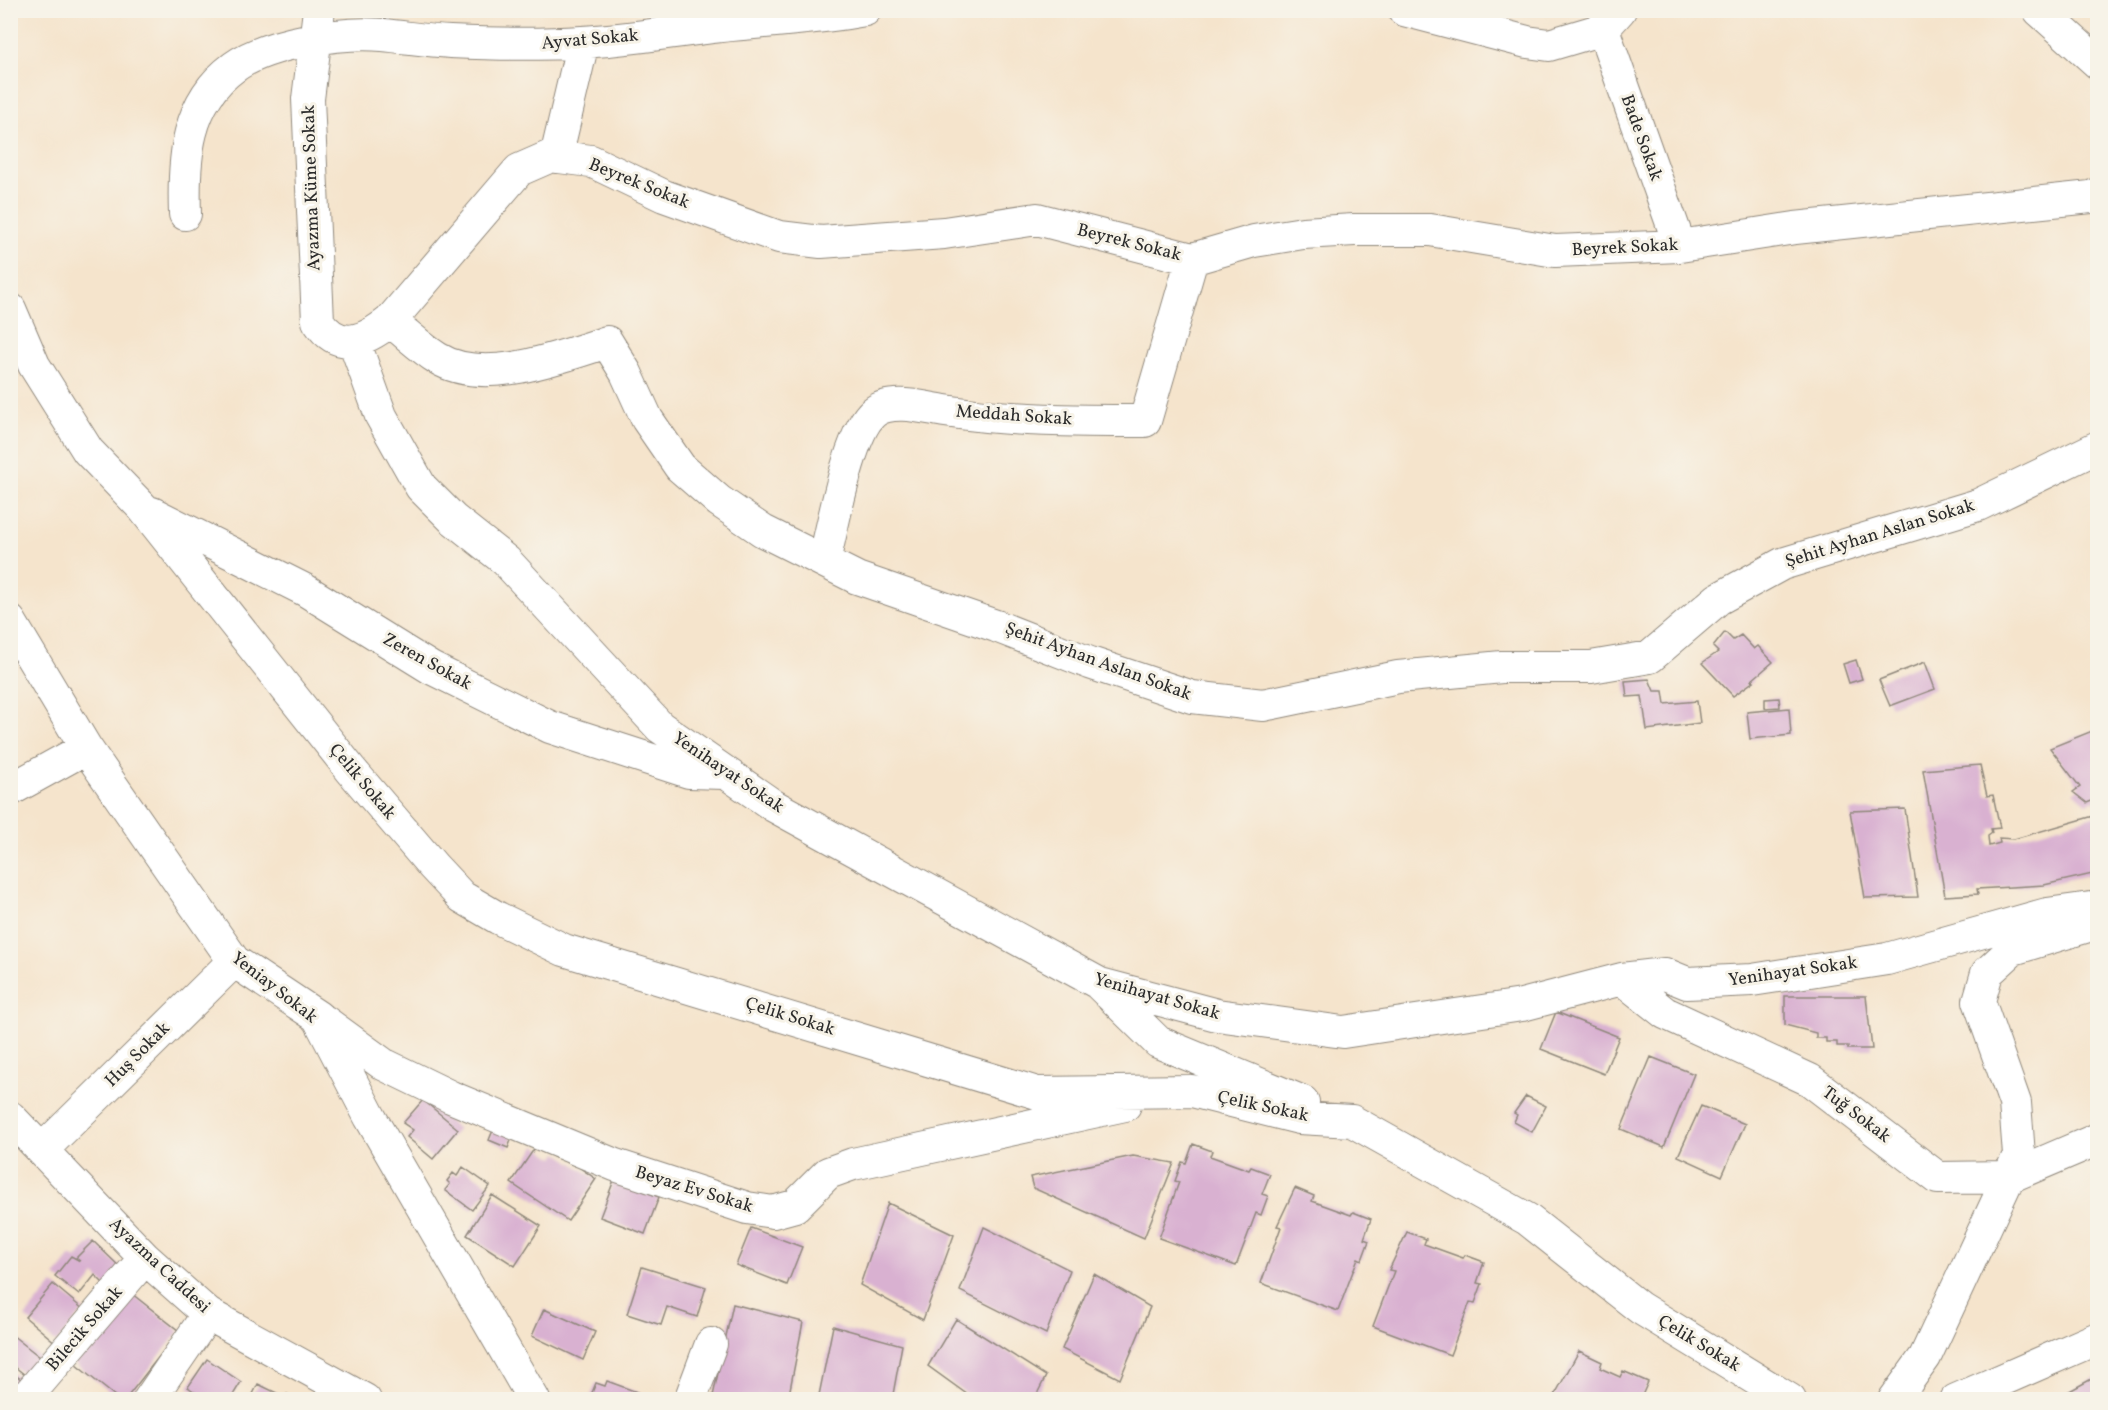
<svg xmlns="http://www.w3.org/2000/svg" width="2108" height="1410" font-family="Vollkorn,serif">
	<rect width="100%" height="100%" fill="#f7f3e8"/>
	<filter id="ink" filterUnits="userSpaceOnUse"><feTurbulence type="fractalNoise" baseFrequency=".0167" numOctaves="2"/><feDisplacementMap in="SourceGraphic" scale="12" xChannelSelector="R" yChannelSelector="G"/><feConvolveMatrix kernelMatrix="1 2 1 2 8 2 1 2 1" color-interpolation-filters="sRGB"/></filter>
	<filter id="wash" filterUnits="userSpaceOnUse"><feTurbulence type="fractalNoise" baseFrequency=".008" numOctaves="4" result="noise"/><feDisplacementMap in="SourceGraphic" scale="24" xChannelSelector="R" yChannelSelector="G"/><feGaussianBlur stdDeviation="1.35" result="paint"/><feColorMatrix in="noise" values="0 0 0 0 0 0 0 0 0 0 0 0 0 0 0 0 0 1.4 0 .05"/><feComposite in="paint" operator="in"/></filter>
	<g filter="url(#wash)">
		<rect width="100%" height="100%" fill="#f5e4cc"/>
		<g id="blocks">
			<!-- building -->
			<path fill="#d9b1d1" d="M 1725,632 L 1733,640 L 1741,635 L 1754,649 L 1758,646 L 1773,662 L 1752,680 L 1754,681 L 1733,696 L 1702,663 L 1718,652 L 1713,647 Z
				M 1856,660 L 1862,679 L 1849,683 L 1843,664 Z
				M 1925,662 L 1935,689 L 1890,706 L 1879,680 Z
				M 1649,679 L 1654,691 L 1663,691 L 1665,704 L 1697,701 L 1700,723 L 1647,730 L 1642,696 L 1627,697 L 1625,681 Z
				M 1779,698 L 1780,707 L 1765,708 L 1765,699 Z
				M 1789,708 L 1791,735 L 1750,739 L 1747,712 Z
				M 2097,729 L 2097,804 L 2094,800 L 2087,803 L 2073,792 L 2080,787 L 2050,748 Z
				M 1980,765 L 1987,796 L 1993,795 L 2000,828 L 1991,829 L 1992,833 L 1988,836 L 1989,846 L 2000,843 L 1999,838 L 2014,839 L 2097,815 L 2097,873 L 2044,885 L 1977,889 L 1978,894 L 1945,896 L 1923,770 Z
				M 1905,809 L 1918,897 L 1865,898 L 1850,811 Z
				M 1785,996 L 1866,996 L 1872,1049 L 1848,1049 L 1848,1046 L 1837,1046 L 1837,1042 L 1826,1042 L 1826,1038 L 1816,1038 L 1816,1033 L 1785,1025 Z
				M 1556,1012 L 1619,1037 L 1604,1074 L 1541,1049 Z
				M 1651,1057 L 1694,1074 L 1664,1147 L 1621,1129 Z
				M 1526,1096 L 1546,1106 L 1532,1132 L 1514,1122 L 1517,1115 L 1514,1113 Z
				M 423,1100 L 458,1129 L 433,1159 L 407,1137 L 413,1130 L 403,1123 Z
				M 1701,1106 L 1745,1124 L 1722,1176 L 1678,1156 Z
				M 496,1123 L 515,1130 L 508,1148 L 489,1140 Z
				M 1193,1144 L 1212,1151 L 1210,1156 L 1249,1170 L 1251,1167 L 1270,1174 L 1262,1194 L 1268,1196 L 1261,1215 L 1256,1213 L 1236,1266 L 1159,1238 L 1179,1182 L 1175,1181 L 1182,1162 L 1186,1163 Z
				M 536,1146 L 555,1158 L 558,1153 L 596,1179 L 568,1221 L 511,1183 Z
				M 1133,1156 L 1174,1163 L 1144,1238 L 1033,1188 L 1030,1177 Z
				M 463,1167 L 490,1186 L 472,1210 L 445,1190 L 450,1184 L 447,1181 L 453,1173 L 457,1176 Z
				M 614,1180 L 659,1197 L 645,1234 L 600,1217 Z
				M 1295,1188 L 1314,1196 L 1312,1201 L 1351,1215 L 1353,1212 L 1371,1219 L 1364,1239 L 1369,1241 L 1362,1260 L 1358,1258 L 1338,1311 L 1261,1283 L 1281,1227 L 1277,1226 Z
				M 492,1195 L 541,1226 L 515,1266 L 467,1235 Z
				M 888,1203 L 954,1235 L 923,1320 L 860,1285 Z
				M 984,1227 L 1070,1270 L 1046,1334 L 960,1291 Z
				M 751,1228 L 802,1247 L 787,1285 L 736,1265 Z
				M 1407,1232 L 1426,1239 L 1424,1244 L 1463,1258 L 1465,1255 L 1484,1262 L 1477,1283 L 1482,1284 L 1475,1303 L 1470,1302 L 1450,1355 L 1373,1326 L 1394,1271 L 1389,1270 Z
				M 93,1241 L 122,1269 L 106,1286 L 95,1275 L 79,1295 L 55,1276 L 71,1256 L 80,1261 L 76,1258 Z
				M 642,1267 L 706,1287 L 697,1317 L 667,1307 L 661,1325 L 627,1314 Z
				M 1094,1274 L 1150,1307 L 1120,1379 L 1062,1349 Z
				M 53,1284 L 84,1310 L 56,1343 L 25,1317 Z
				M 127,1290 L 179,1331 L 125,1400 L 120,1400 L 71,1361 Z
				M 733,1304 L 803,1322 L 788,1400 L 727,1400 L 713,1396 Z
				M 544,1309 L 595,1332 L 583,1360 L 532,1336 Z
				M 956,1319 L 1046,1376 L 1034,1400 L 975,1400 L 928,1366 Z
				M 833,1326 L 902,1345 L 892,1400 L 818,1400 Z
				M 12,1335 L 45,1361 L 30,1379 L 10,1363 Z
				M 1579,1351 L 1602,1362 L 1600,1368 L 1620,1377 L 1623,1371 L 1648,1382 L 1640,1400 L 1552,1400 Z
				M 207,1359 L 241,1382 L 230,1400 L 206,1400 L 188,1387 Z
				M 10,1371 L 26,1383 L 10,1400 Z
				M 2097,1376 L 2097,1400 L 2053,1400 Z
				M 607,1381 L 656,1399 L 656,1400 L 589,1400 L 596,1383 L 605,1386 Z
				M 258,1384 L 283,1396 L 281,1400 L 250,1400 Z
				M 175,1393 L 185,1400 L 171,1400 Z
				M 287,1394 L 298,1400 L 285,1400 Z"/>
		</g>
	</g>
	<g filter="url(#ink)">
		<use href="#blocks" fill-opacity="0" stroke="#90887c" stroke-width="1.5"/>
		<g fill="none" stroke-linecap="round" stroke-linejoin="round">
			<!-- minor casing -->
			<g stroke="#90887c" stroke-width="34">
				<path id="minor" d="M 319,10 L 308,99 L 318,321 C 339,353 365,341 390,321 L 519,170 L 551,156 L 591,161 L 664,196 L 779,237 L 821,242 L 944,233 L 1037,219 L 1192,259 L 1254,241 L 1303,233 L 1354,230 L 1430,230 L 1555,251 L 1680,246 L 1795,228 L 2091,197 L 2098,194
					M 1404,10 L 1527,42 L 1549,45 L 1603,29 L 1620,10
					M 2039,10 L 2098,63
					M 1603,29 L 1680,246
					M 556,157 L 583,42
					M 185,214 C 183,159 186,102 234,67 C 267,43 342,31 383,35 C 405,37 428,41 450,42 C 494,44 538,45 582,42 C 628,40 675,31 721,26 C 769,21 817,19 865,10
					M 10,309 L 34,365 L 88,451 L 143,508 L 351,770 L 433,866 L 462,897 L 498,918 L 564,950 L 1037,1093 L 1192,1091 L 1299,1118 L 1352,1121 L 1527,1219 L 1640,1308 L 1790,1400
					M 390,321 C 406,333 421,348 437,358 C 483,387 560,357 607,342 L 626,373 L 647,419 L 680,467 L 719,501 L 763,531 L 857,578 L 996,626 L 1090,663 L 1192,697 L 1263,705 L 1398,677 L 1502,667 L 1591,667 L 1650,657 L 1718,599 L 1782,564 L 1978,505 L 2098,447
					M 354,341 L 381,416 L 421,487 L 453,519 L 506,561 L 660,727 L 774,806 L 1100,984 L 1217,1015 L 1343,1032 L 1522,1005 L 1622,979 L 1665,974 L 1687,983 L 1752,980 L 1887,959 L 2047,914 L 2098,907
					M 152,513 L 305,590 L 431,668 L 550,727 L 689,772 L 725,773
					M 824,561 C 833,527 849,432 874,412 C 891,398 926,408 945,411 C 1009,421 1080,421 1145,421 L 1192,259
					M 10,621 L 86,748 L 234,961 L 318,1017 L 370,1117 L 534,1400
					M 10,790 L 86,748
					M 1622,979 L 1665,1013 L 1810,1080 L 1938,1178 L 2009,1177 L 2098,1139
					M 1100,985 L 1158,1042 L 1303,1102
					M 324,1021 L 383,1064 L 451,1097 L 615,1165 L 747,1208 L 773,1212 L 795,1206 L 828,1173 L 853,1164 L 1125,1105
					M 10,1117 L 145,1258 L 208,1314 L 365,1400
					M 42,1150 L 234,961
					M 24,1400 L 145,1258
					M 149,1400 L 208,1314
					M 690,1400 L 711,1344
					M 1894,1400 L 1925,1357 L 2019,1155 L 2015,1103 L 1979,1001 L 1987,973 L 2013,949 L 2098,923
					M 1956,1400 L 2098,1338"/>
			</g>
			<!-- minor -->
			<use href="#minor" stroke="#fff" stroke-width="32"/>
		</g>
	</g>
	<g text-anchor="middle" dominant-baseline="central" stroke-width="6" stroke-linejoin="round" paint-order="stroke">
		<!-- street labels -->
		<g font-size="18" fill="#2b2b2b" stroke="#f7f3e8">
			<text transform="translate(590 40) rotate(-5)">Ayvat Sokak</text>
			<text transform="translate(1641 138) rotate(70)">Bade Sokak</text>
			<text transform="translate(639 184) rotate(22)">Beyrek Sokak</text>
			<text transform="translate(312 188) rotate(-92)">Ayazma Küme Sokak</text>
			<text transform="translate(1129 243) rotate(14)">Beyrek Sokak</text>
			<text transform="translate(1625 248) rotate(-3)">Beyrek Sokak</text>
			<text transform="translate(1014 416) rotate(4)">Meddah Sokak</text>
			<text transform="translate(1880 534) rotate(-17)">Şehit Ayhan Aslan Sokak</text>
			<text transform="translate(427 662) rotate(29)">Zeren Sokak</text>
			<text transform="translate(1098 662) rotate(20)">Şehit Ayhan Aslan Sokak</text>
			<text transform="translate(728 773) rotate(34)">Yenihayat Sokak</text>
			<text transform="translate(362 782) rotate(50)">Çelik Sokak</text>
			<text transform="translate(1793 972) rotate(-8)">Yenihayat Sokak</text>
			<text transform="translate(274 988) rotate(38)">Yeniay Sokak</text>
			<text transform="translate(1157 997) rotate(16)">Yenihayat Sokak</text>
			<text transform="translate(790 1017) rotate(17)">Çelik Sokak</text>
			<text transform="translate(138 1055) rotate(-45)">Huş Sokak</text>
			<text transform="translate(1263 1107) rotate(12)">Çelik Sokak</text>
			<text transform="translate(1856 1115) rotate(37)">Tuğ Sokak</text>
			<text transform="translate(694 1190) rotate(17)">Beyaz Ev Sokak</text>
			<text transform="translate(159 1266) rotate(43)">Ayazma Caddesi</text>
			<text transform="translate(85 1329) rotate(-49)">Bilecik Sokak</text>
			<text transform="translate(1699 1344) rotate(31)">Çelik Sokak</text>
		</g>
	</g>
	<!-- margin -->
	<rect width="2108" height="1410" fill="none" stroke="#f7f3e8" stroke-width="36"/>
</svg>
